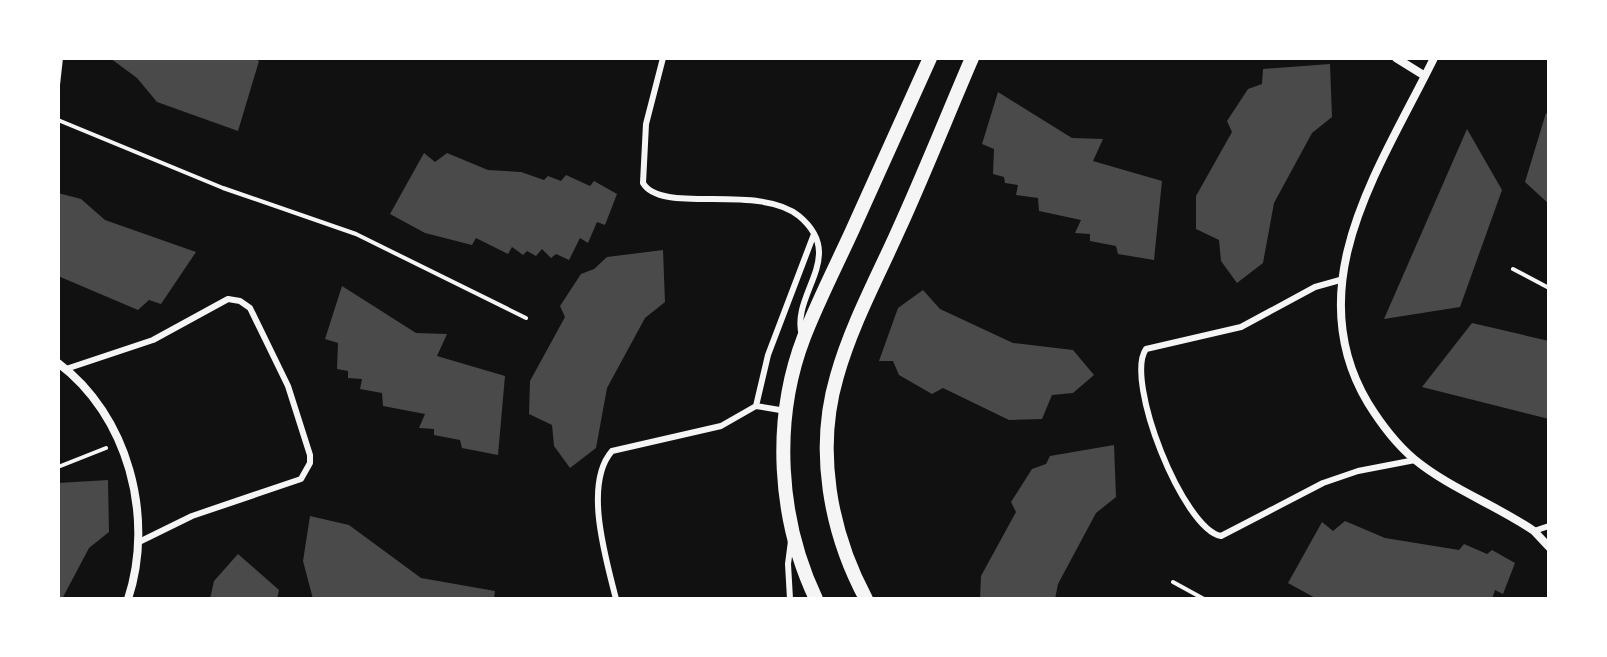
<svg xmlns="http://www.w3.org/2000/svg" width="1607" height="657" font-family="Georgia,serif">
	<rect width="100%" height="100%" fill="#111"/>
	<!-- building -->
	<path fill="#4a4a4a" d="M 110,58 L 253,58 L 259,61 L 238,131 L 157,102 L 137,78 Z
		M 1330,64 L 1332,117 L 1312,133 L 1274,203 L 1263,263 L 1237,283 L 1221,261 L 1219,240 L 1196,229 L 1196,196 L 1232,132 L 1227,121 L 1248,89 L 1262,84 L 1263,69 Z
		M 998,92 L 1072,138 L 1103,139 L 1093,161 L 1162,181 L 1154,260 L 1118,254 L 1116,246 L 1090,241 L 1090,234 L 1075,233 L 1081,220 L 1039,211 L 1038,198 L 1016,195 L 1018,185 L 1005,183 L 1004,177 L 993,174 L 994,149 L 982,144 Z
		M 1546,113 L 1549,115 L 1549,204 L 1525,182 Z
		M 1467,129 L 1502,190 L 1460,307 L 1384,319 Z
		M 424,153 L 435,162 L 447,153 L 488,170 L 521,172 L 544,180 L 548,176 L 561,181 L 566,175 L 590,186 L 594,181 L 617,194 L 605,225 L 597,222 L 588,243 L 580,238 L 569,260 L 556,254 L 551,258 L 542,249 L 536,256 L 527,251 L 523,255 L 512,247 L 508,254 L 476,238 L 472,245 L 425,233 L 390,214 Z
		M 58,193 L 81,199 L 105,220 L 196,252 L 161,304 L 149,300 L 138,310 L 58,276 Z
		M 663,250 L 665,302 L 645,318 L 607,388 L 596,448 L 570,468 L 554,446 L 552,425 L 529,414 L 530,381 L 565,317 L 560,306 L 581,274 L 594,269 L 607,257 Z
		M 342,286 L 416,333 L 447,334 L 437,356 L 505,376 L 498,455 L 462,448 L 460,440 L 434,435 L 434,429 L 419,428 L 425,414 L 383,406 L 382,393 L 360,389 L 362,379 L 348,378 L 348,371 L 337,369 L 338,343 L 325,339 Z
		M 923,290 L 940,309 L 1013,343 L 1073,350 L 1094,375 L 1073,393 L 1052,395 L 1042,419 L 1009,420 L 943,388 L 932,394 L 899,375 L 893,361 L 879,361 L 898,308 Z
		M 1472,323 L 1549,341 L 1549,419 L 1422,387 Z
		M 1114,445 L 1116,497 L 1096,513 L 1058,584 L 1055,599 L 980,599 L 981,576 L 1016,512 L 1011,502 L 1032,469 L 1046,464 L 1050,456 Z
		M 108,480 L 109,532 L 89,548 L 62,599 L 58,599 L 58,483 Z
		M 310,516 L 349,525 L 421,578 L 495,591 L 494,599 L 313,599 L 303,561 Z
		M 1345,521 L 1385,538 L 1459,550 L 1464,544 L 1487,554 L 1492,550 L 1515,563 L 1503,594 L 1495,590 L 1492,599 L 1317,599 L 1288,583 L 1322,522 L 1333,531 Z
		M 238,554 L 279,590 L 277,599 L 210,599 L 214,581 Z"/>
	<g fill="none" stroke-linecap="round" stroke-linejoin="round">
		<!-- path -->
		<path stroke="#f5f5f5" stroke-width="4" d="M 58,85 L 61,58
			M 58,120 L 223,188 L 356,234 L 526,318
			M 1513,269 L 1549,288
			M 58,467 L 106,448
			M 1173,582 L 1204,599"/>
		<!-- service -->
		<path stroke="#f5f5f5" stroke-width="6" d="M 663,58 L 646,124 L 643,183 C 661,215 759,183 799,216 C 848,257 790,293 802,336
			M 1340,280 L 1315,287 L 1241,327 L 1146,349 C 1124,380 1183,529 1221,536 L 1323,483 L 1358,471 L 1415,460
			M 66,369 L 153,340 L 228,299 L 240,301 L 250,308 L 288,386 L 310,455 L 310,463 L 301,479 L 192,516 L 139,542
			M 756,406 L 768,355 L 814,234
			M 1534,531 L 1549,526
			M 616,599 C 606,559 583,484 612,451 L 721,426 L 756,406 L 786,411
			M 790,599 L 788,564 L 791,541"/>
		<!-- minor -->
		<path stroke="#f5f5f5" stroke-width="8" d="M 1396,58 L 1425,76
			M 1434,58 C 1381,166 1297,284 1368,403 C 1381,424 1395,443 1414,459 C 1449,488 1496,505 1534,531 L 1549,547
			M 58,363 C 128,415 155,517 128,599"/>
		<!-- tertiary -->
		<path stroke="#f5f5f5" stroke-width="14" d="M 816,599 C 778,519 772,420 804,337 C 818,301 836,266 852,231 C 878,173 904,116 930,58
			M 866,599 C 830,532 815,450 837,376 C 851,326 877,278 898,231 C 924,174 947,116 972,58"/>
	</g>
	<!-- border -->
	<rect width="1607" height="657" fill="none" stroke="#ffffff" stroke-width="120"/>
</svg>
